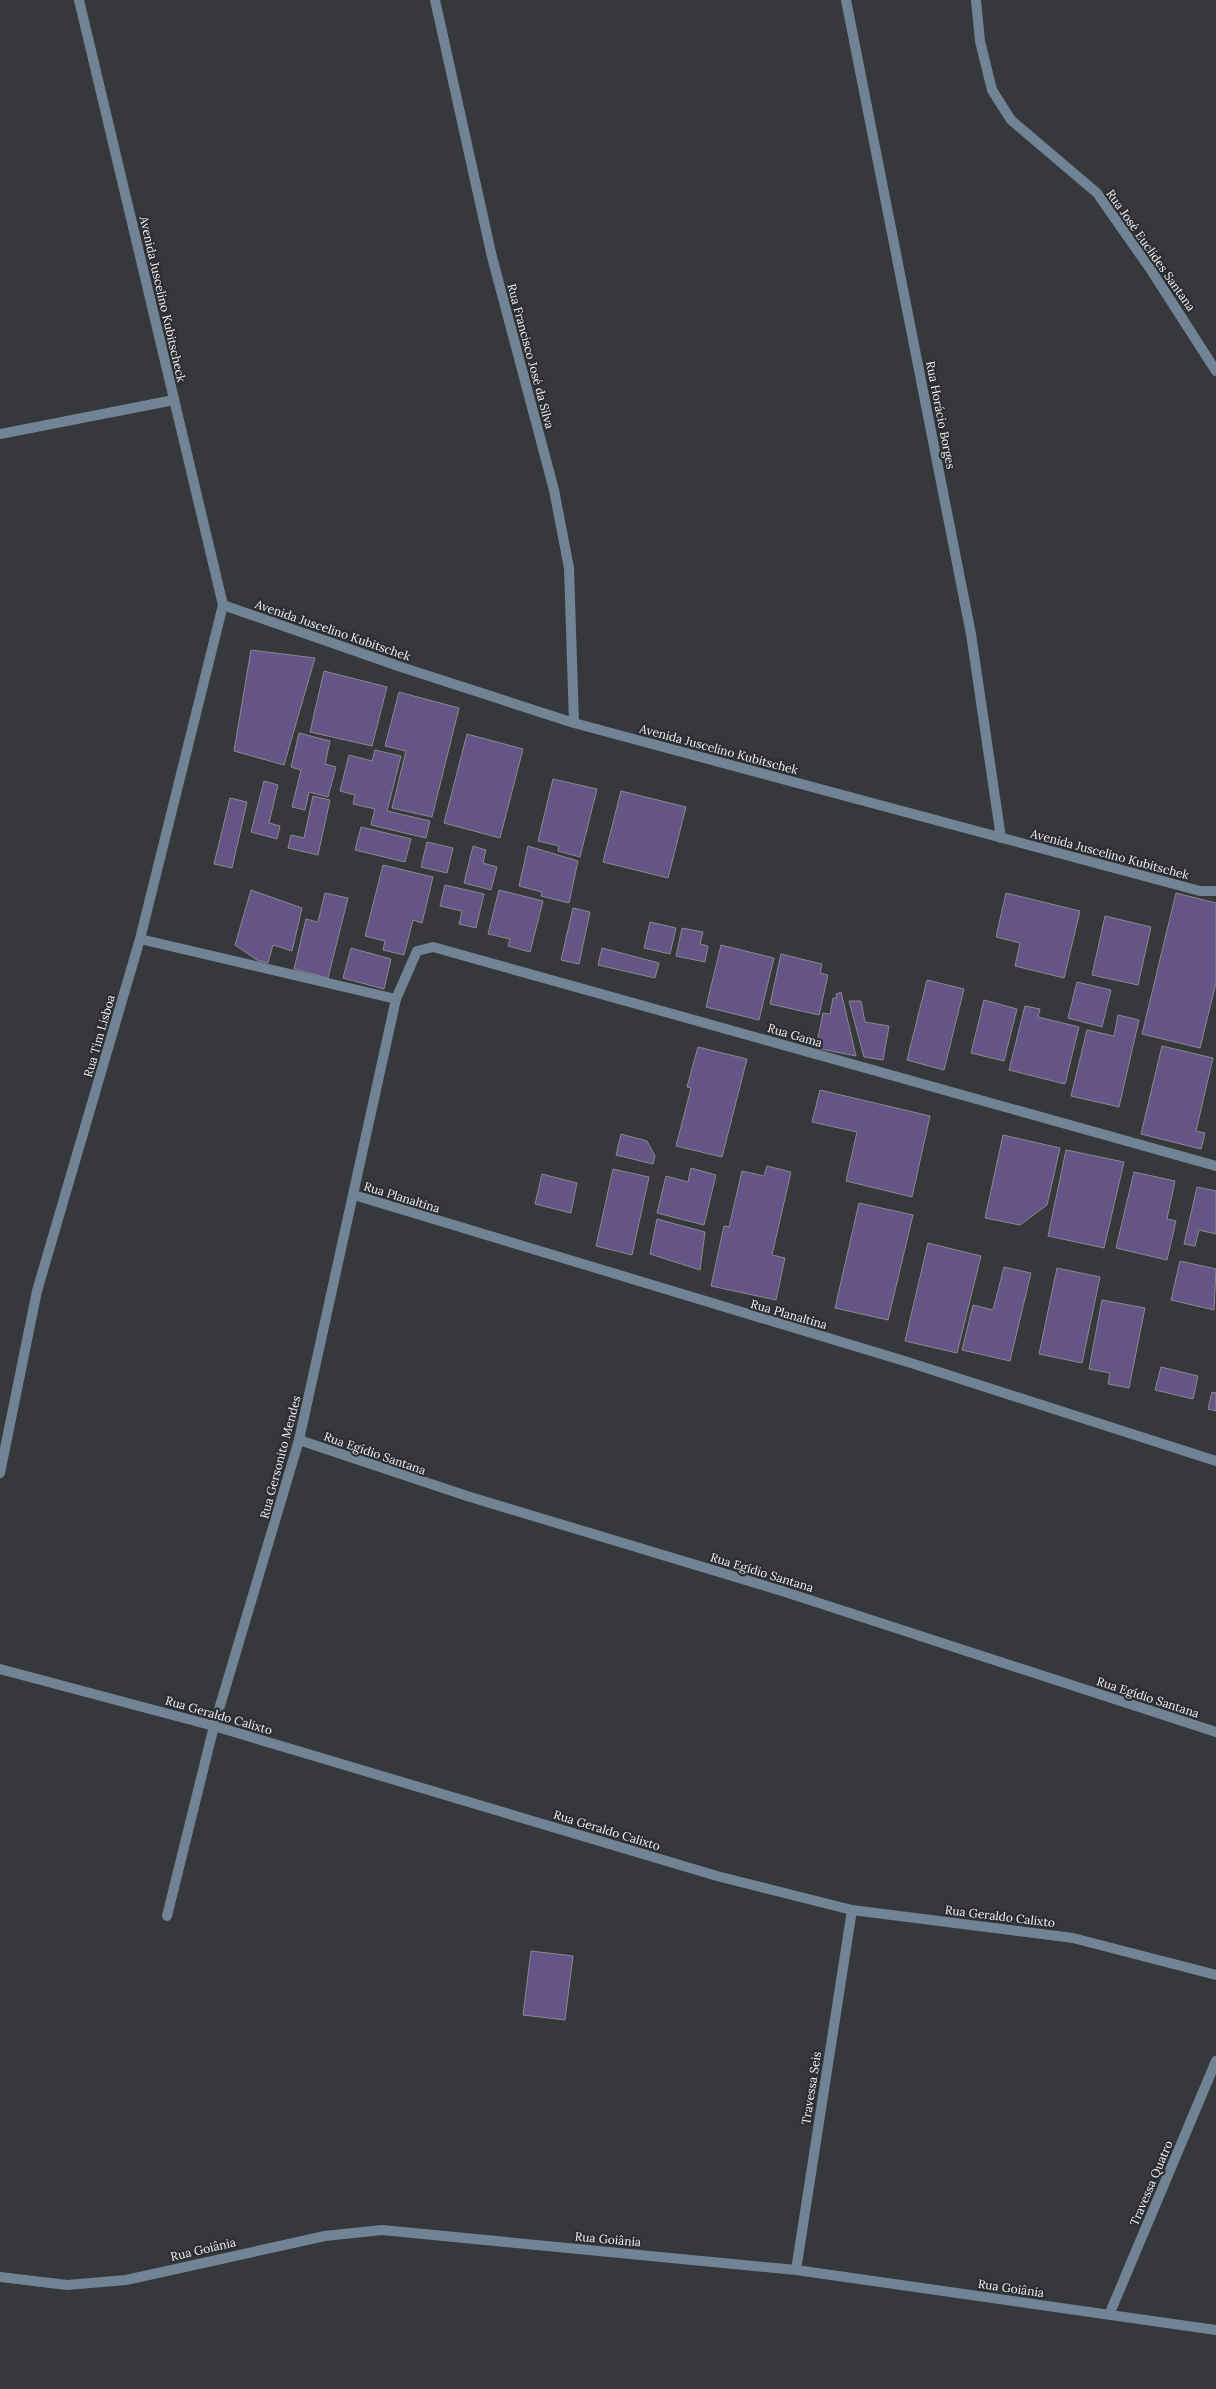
<svg xmlns="http://www.w3.org/2000/svg" width="1216" height="2389" font-family="Lora,serif">
	<rect width="100%" height="100%" fill="#36383c"/>
	<!-- building -->
	<path fill="#655486" stroke="#8a898e" d="M 251,650 L 315,658 L 284,765 L 234,751 Z
		M 324,671 L 387,687 L 372,746 L 310,732 Z
		M 399,692 L 459,708 L 432,817 L 392,808 L 406,751 L 385,746 Z
		M 299,733 L 330,741 L 325,764 L 336,767 L 328,797 L 309,792 L 305,810 L 292,807 L 301,770 L 291,767 Z
		M 467,734 L 523,749 L 500,838 L 444,823 Z
		M 375,750 L 401,756 L 387,811 L 430,821 L 426,838 L 371,825 L 375,809 L 353,804 L 355,795 L 340,791 L 349,755 L 372,761 Z
		M 553,779 L 597,789 L 580,857 L 558,851 L 559,846 L 538,841 Z
		M 264,781 L 278,785 L 269,823 L 280,826 L 277,839 L 251,832 Z
		M 621,791 L 686,807 L 668,878 L 603,862 Z
		M 313,796 L 330,800 L 318,855 L 288,848 L 291,835 L 304,838 Z
		M 230,798 L 247,802 L 232,868 L 214,864 Z
		M 361,827 L 411,839 L 405,862 L 355,850 Z
		M 427,842 L 453,848 L 447,873 L 421,867 Z
		M 473,846 L 486,850 L 483,863 L 497,867 L 491,890 L 464,883 Z
		M 528,846 L 578,861 L 569,903 L 541,896 L 542,892 L 519,886 Z
		M 383,865 L 433,877 L 422,923 L 413,920 L 404,955 L 383,950 L 385,941 L 365,936 Z
		M 445,885 L 484,894 L 476,928 L 459,924 L 462,911 L 440,906 Z
		M 251,890 L 302,908 L 292,951 L 273,945 L 268,963 L 257,960 L 235,945 Z
		M 499,890 L 543,901 L 530,952 L 508,946 L 510,939 L 488,934 Z
		M 325,893 L 348,898 L 328,978 L 294,969 L 306,919 L 318,922 Z
		M 1006,893 L 1080,911 L 1064,978 L 1015,966 L 1020,943 L 996,937 Z
		M 1176,893 L 1216,903 L 1216,983 L 1200,1048 L 1142,1034 Z
		M 573,908 L 590,912 L 579,964 L 561,960 Z
		M 1105,916 L 1151,927 L 1138,985 L 1092,975 Z
		M 650,922 L 676,928 L 670,954 L 644,948 Z
		M 682,928 L 703,932 L 700,944 L 708,946 L 705,962 L 676,956 Z
		M 721,945 L 774,958 L 759,1020 L 706,1007 Z
		M 351,948 L 391,959 L 384,989 L 343,978 Z
		M 602,948 L 659,963 L 655,978 L 598,965 Z
		M 781,954 L 822,964 L 820,973 L 828,975 L 819,1015 L 770,1004 Z
		M 927,980 L 964,989 L 944,1070 L 907,1060 Z
		M 1077,982 L 1111,990 L 1102,1027 L 1068,1018 Z
		M 841,992 L 856,1056 L 816,1048 L 823,1013 L 830,1014 L 833,998 L 837,998 L 836,994 Z
		M 984,1000 L 1017,1009 L 1004,1061 L 971,1053 Z
		M 849,1001 L 861,1001 L 865,1022 L 889,1026 L 883,1060 L 864,1057 Z
		M 1025,1006 L 1040,1009 L 1038,1017 L 1079,1027 L 1065,1084 L 1009,1070 Z
		M 1118,1015 L 1139,1020 L 1119,1107 L 1071,1096 L 1087,1030 L 1114,1036 Z
		M 1162,1046 L 1213,1058 L 1196,1131 L 1205,1133 L 1201,1149 L 1141,1134 Z
		M 698,1047 L 747,1059 L 722,1157 L 676,1146 L 691,1088 L 687,1087 Z
		M 820,1090 L 930,1116 L 912,1197 L 846,1181 L 857,1132 L 812,1122 Z
		M 621,1134 L 647,1141 L 655,1156 L 653,1164 L 616,1155 Z
		M 1003,1135 L 1060,1148 L 1047,1205 L 1020,1225 L 985,1218 Z
		M 1066,1150 L 1124,1162 L 1104,1248 L 1048,1236 Z
		M 767,1166 L 791,1172 L 772,1255 L 785,1258 L 776,1300 L 711,1286 L 724,1226 L 729,1227 L 742,1171 L 764,1176 Z
		M 691,1168 L 716,1175 L 704,1225 L 657,1213 L 666,1176 L 688,1182 Z
		M 613,1169 L 649,1177 L 632,1255 L 596,1246 Z
		M 1134,1172 L 1175,1181 L 1167,1219 L 1176,1221 L 1167,1260 L 1116,1248 Z
		M 542,1174 L 577,1183 L 571,1213 L 535,1204 Z
		M 1197,1187 L 1216,1191 L 1216,1234 L 1199,1230 L 1195,1246 L 1184,1244 Z
		M 859,1203 L 913,1215 L 888,1320 L 835,1308 Z
		M 657,1219 L 705,1232 L 700,1270 L 650,1254 Z
		M 928,1243 L 981,1256 L 957,1353 L 905,1341 Z
		M 1180,1261 L 1216,1269 L 1214,1310 L 1171,1300 Z
		M 1004,1267 L 1031,1273 L 1010,1361 L 962,1350 L 973,1305 L 993,1310 Z
		M 1057,1268 L 1100,1277 L 1082,1363 L 1039,1354 Z
		M 1102,1300 L 1145,1308 L 1129,1388 L 1108,1384 L 1110,1373 L 1089,1369 Z
		M 1161,1367 L 1198,1376 L 1193,1399 L 1155,1390 Z
		M 1212,1392 L 1216,1393 L 1216,1411 L 1208,1409 Z
		M 531,1951 L 573,1956 L 565,2020 L 523,2015 Z"/>
	<g fill="none" stroke-linecap="round" stroke-linejoin="round">
		<!-- street -->
		<path stroke="#708496" stroke-width="10" d="M 435,0 L 492,257 L 554,490 L 569,568 L 574,723
			M 846,0 L 971,634 L 1001,838
			M 976,0 L 980,41 L 992,90 L 1011,120 L 1097,193 L 1151,270 L 1216,371
			M 0,434 L 174,400
			M 223,605 L 401,667 L 574,723 L 1200,891 L 1216,891
			M 140,939 L 396,999
			M 354,1195 L 911,1363 L 1216,1461
			M 299,1440 L 467,1496 L 782,1591 L 1216,1732
			M 0,1473 L 37,1291 L 140,939 L 223,605 L 79,0
			M 0,1669 L 214,1726 L 717,1876 L 852,1910 L 1073,1938 L 1216,1975
			M 167,1916 L 214,1726 L 299,1440 L 396,999 L 417,951 L 433,947 L 1216,1166
			M 796,2270 L 852,1910
			M 0,2277 L 67,2285 L 126,2280 L 325,2236 L 382,2230 L 796,2270 L 1216,2330
			M 1109,2315 L 1216,2061"/>
	</g>
	<g text-anchor="middle" dominant-baseline="central" stroke-width="4.5" stroke-linejoin="round" paint-order="stroke">
		<!-- street labels -->
		<g font-size="12" fill="#f2f3f6" stroke="#2c2e32">
			<text transform="translate(1151 250) rotate(55)">Rua José Euclides Santana</text>
			<text transform="translate(163 299) rotate(77)">Avenida Juscelino Kubitscheck</text>
			<text transform="translate(531 356) rotate(75)">Rua Francisco José da Silva</text>
			<text transform="translate(941 415) rotate(79)">Rua Horácio Borges</text>
			<text transform="translate(333 630) rotate(19)">Avenida Juscelino Kubitschek</text>
			<text transform="translate(719 749) rotate(15)">Avenida Juscelino Kubitschek</text>
			<text transform="translate(1110 854) rotate(15)">Avenida Juscelino Kubitschek</text>
			<text transform="translate(795 1035) rotate(16)">Rua Gama</text>
			<text transform="translate(99 1036) rotate(-74)">Rua Tim Lisboa</text>
			<text transform="translate(402 1197) rotate(17)">Rua Planaltina</text>
			<text transform="translate(789 1314) rotate(16)">Rua Planaltina</text>
			<text transform="translate(375 1453) rotate(19)">Rua Egídio Santana</text>
			<text transform="translate(280 1457) rotate(-75)">Rua Gersonito Mendes</text>
			<text transform="translate(762 1572) rotate(17)">Rua Egídio Santana</text>
			<text transform="translate(1148 1697) rotate(18)">Rua Egídio Santana</text>
			<text transform="translate(219 1715) rotate(16)">Rua Geraldo Calixto</text>
			<text transform="translate(607 1830) rotate(17)">Rua Geraldo Calixto</text>
			<text transform="translate(1000 1916) rotate(7)">Rua Geraldo Calixto</text>
			<text transform="translate(811 2088) rotate(-81)">Travessa Seis</text>
			<text transform="translate(1151 2183) rotate(-67)">Travessa Quatro</text>
			<text transform="translate(608 2239) rotate(5)">Rua Goiânia</text>
			<text transform="translate(203 2249) rotate(-13)">Rua Goiânia</text>
			<text transform="translate(1011 2288) rotate(8)">Rua Goiânia</text>
		</g>
	</g>
</svg>
